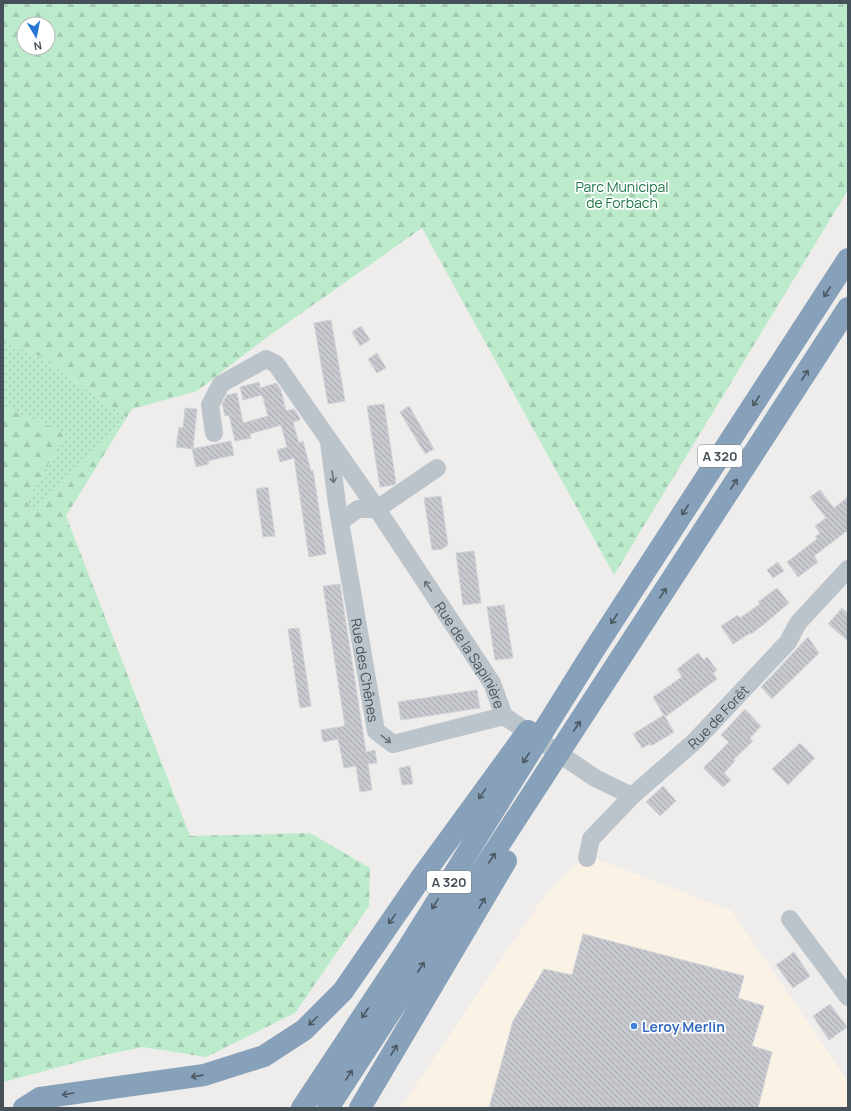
<svg xmlns="http://www.w3.org/2000/svg" width="851" height="1111" font-family="Manrope,sans-serif">
	<defs>
		<pattern id="grass-dots" width="8" height="8" patternUnits="userSpaceOnUse"><rect width="8" height="8" fill="#bcebcc"/><path d="M2 2h.1M6 6h.1" fill="none" stroke="#a3cbb1" stroke-width="1.8" stroke-linecap="round"/></pattern>
		<pattern id="forest-firs" width="22" height="20" patternUnits="userSpaceOnUse"><rect width="22" height="20" fill="#bcebcc"/><path d="M5 1l3.5 6h-7zM16 11l3.5 6h-7z" fill="#a3cbb1"/></pattern>
		<pattern id="building-back-hatch" width="6" height="6" patternUnits="userSpaceOnUse"><rect width="6" height="6" fill="#c7c9cf"/><path d="M-1 5l2 2M0 0l6 6M5-1l2 2" fill="none" stroke="#a3a6ab"/></pattern>
	</defs>
	<rect width="100%" height="100%" fill="#efecec"/>
	<!-- commercial -->
	<path fill="#faf3e5" d="M 594,858 L 732,911 L 848,1082 L 848,1108 L 400,1108 L 543,898 L 580,861 Z"/>
	<!-- grass -->
	<path fill="url(#grass-dots)" d="M 3,343 L 12,345 L 39,356 L 126,417 L 34,514 L 27,501 L 65,434 L 3,406 Z"/>
	<!-- forest -->
	<path fill="url(#forest-firs)" fill-rule="evenodd" d="M 3,3 L 848,3 L 848,190 L 614,575 L 422,228 L 262,341 L 197,391 L 132,409 L 66,516 L 190,836 L 310,833 L 370,868 L 369,906 L 295,1013 L 206,1057 L 143,1047 L 104,1055 L 3,1082 L 3,406 L 66,434 L 27,501 L 34,514 L 126,417 L 39,356 L 12,345 L 3,343 ZM 24,24 L 48,24 L 48,48 L 24,48 Z"/>
	<!-- building -->
	<path fill="url(#building-back-hatch)" stroke="#d0d3d8" d="M 331,320 L 345,401 L 328,404 L 314,323 Z
		M 361,326 L 370,340 L 360,346 L 352,332 Z
		M 377,353 L 386,368 L 377,373 L 368,359 Z
		M 259,382 L 260,388 L 276,383 L 281,390 L 286,411 L 294,409 L 299,416 L 300,420 L 293,422 L 299,443 L 303,441 L 311,471 L 313,470 L 326,554 L 309,557 L 294,458 L 280,462 L 277,450 L 287,447 L 281,425 L 250,434 L 251,438 L 235,441 L 229,415 L 225,416 L 222,404 L 227,395 L 237,393 L 243,423 L 268,416 L 262,395 L 243,400 L 240,387 Z
		M 384,404 L 396,483 L 393,485 L 380,487 L 367,406 Z
		M 409,406 L 434,449 L 425,454 L 400,412 Z
		M 185,408 L 197,409 L 193,449 L 176,447 L 179,427 L 183,428 Z
		M 231,441 L 234,455 L 208,461 L 209,464 L 196,467 L 192,449 Z
		M 268,487 L 275,536 L 263,537 L 256,489 Z
		M 820,490 L 834,508 L 848,497 L 848,530 L 814,556 L 818,562 L 798,577 L 787,562 L 817,539 L 815,537 L 820,533 L 815,526 L 826,518 L 810,497 Z
		M 441,496 L 448,545 L 442,549 L 432,550 L 424,498 Z
		M 474,551 L 481,603 L 463,605 L 456,553 Z
		M 778,562 L 784,571 L 773,578 L 767,570 Z
		M 340,584 L 366,752 L 375,750 L 377,763 L 368,764 L 372,790 L 360,792 L 356,766 L 344,768 L 338,739 L 323,742 L 321,730 L 345,726 L 323,586 Z
		M 777,588 L 789,603 L 763,625 L 751,634 L 750,633 L 733,644 L 721,626 L 738,615 L 740,618 L 760,604 L 758,602 Z
		M 504,605 L 513,658 L 495,660 L 487,607 Z
		M 842,608 L 848,614 L 848,641 L 828,624 Z
		M 299,628 L 311,706 L 300,708 L 288,629 Z
		M 808,637 L 819,653 L 772,699 L 761,687 Z
		M 698,653 L 704,660 L 707,657 L 717,670 L 713,673 L 717,679 L 665,717 L 653,697 L 682,677 L 677,669 Z
		M 477,690 L 480,708 L 401,720 L 398,702 Z
		M 745,709 L 761,726 L 750,738 L 753,741 L 734,759 L 735,761 L 724,773 L 731,780 L 723,787 L 703,768 L 729,742 L 721,735 Z
		M 664,715 L 674,732 L 651,746 L 650,744 L 642,748 L 633,734 Z
		M 800,743 L 815,758 L 788,785 L 772,769 Z
		M 410,766 L 413,784 L 402,785 L 399,768 Z
		M 663,786 L 676,801 L 660,816 L 646,802 Z
		M 583,934 L 744,976 L 738,998 L 764,1006 L 752,1046 L 772,1052 L 758,1108 L 489,1108 L 513,1021 L 544,969 L 572,975 Z
		M 794,952 L 810,976 L 793,988 L 776,965 Z
		M 830,1004 L 847,1027 L 829,1040 L 813,1016 Z"/>
	<g fill="none" stroke-linecap="round" stroke-linejoin="round">
		<!-- minor -->
		<g stroke="#bbc4cb" stroke-width="18">
			<path id="s1" d="M 214,433 L 210,405 L 221,384 L 266,359 L 276,364 L 377,509 L 492,683 L 504,716 L 595,778 L 632,796"/>
			<path id="s2" d="M 329,442 L 337,504 L 376,731 L 393,744 L 504,716"/>
			<path d="M 341,521 L 358,509 L 377,509 L 437,468"/>
			<path id="s3" d="M 587,858 L 591,839 L 632,796 L 695,741 L 788,642 L 798,623 L 848,569"/>
			<path d="M 790,919 L 848,997"/>
		</g>
		<!-- highway -->
		<path stroke="#86a1b9" stroke-width="22" d="M 24,1108 L 40,1098 L 204,1075 L 264,1056 L 304,1030 L 343,991 L 423,875 L 528,731
			M 302,1108 L 406,951 L 592,653 L 848,259
			M 328,1108 L 848,308
			M 360,1108 L 506,861"/>
	</g>
	<!-- one-way arrows -->
	<defs><path id="oneway-shaft" d="M-6 0H5M1.5-3L5.5 0L1.5 3" fill="none" stroke-width="1.6" stroke-linecap="round" stroke-linejoin="round"/></defs>
	<g stroke="#4c5862">
		<use href="#oneway-shaft" transform="translate(827 292) rotate(123)"/>
		<use href="#oneway-shaft" transform="translate(805 375) rotate(-57)"/>
		<use href="#oneway-shaft" transform="translate(756 401) rotate(123)"/>
		<use href="#oneway-shaft" transform="translate(734 484) rotate(-57)"/>
		<use href="#oneway-shaft" transform="translate(685 510) rotate(123)"/>
		<use href="#oneway-shaft" transform="translate(663 593) rotate(-57)"/>
		<use href="#oneway-shaft" transform="translate(614 619) rotate(123)"/>
		<use href="#oneway-shaft" transform="translate(577 726) rotate(-57)"/>
		<use href="#oneway-shaft" transform="translate(526 758) rotate(122)"/>
		<use href="#oneway-shaft" transform="translate(482 794) rotate(126)"/>
		<use href="#oneway-shaft" transform="translate(492 858) rotate(-57)"/>
		<use href="#oneway-shaft" transform="translate(482 903) rotate(-59)"/>
		<use href="#oneway-shaft" transform="translate(435 904) rotate(122)"/>
		<use href="#oneway-shaft" transform="translate(392 919) rotate(125)"/>
		<use href="#oneway-shaft" transform="translate(421 967) rotate(-57)"/>
		<use href="#oneway-shaft" transform="translate(365 1013) rotate(123)"/>
		<use href="#oneway-shaft" transform="translate(313 1021) rotate(135)"/>
		<use href="#oneway-shaft" transform="translate(394 1050) rotate(-59)"/>
		<use href="#oneway-shaft" transform="translate(349 1075) rotate(-57)"/>
		<use href="#oneway-shaft" transform="translate(197 1076) rotate(172)"/>
		<use href="#oneway-shaft" transform="translate(68 1094) rotate(171)"/>
	</g>
	<g stroke="#69737a">
		<use href="#oneway-shaft" transform="translate(333 477) rotate(82)"/>
		<use href="#oneway-shaft" transform="translate(428 586) rotate(-124)"/>
		<use href="#oneway-shaft" transform="translate(386 739) rotate(38)"/>
	</g>
	<!-- markers -->
	<circle fill="#3f7fe0" stroke="#fff" stroke-width="1.5" cx="634" cy="1026" r="4"/>
	<g text-anchor="middle" dominant-baseline="central" stroke-width="3.5" stroke-linejoin="round" paint-order="stroke">
		<!-- shield labels -->
		<g fill="#fff" stroke="#7e848a" stroke-width="1">
			<rect x="698" y="445" width="44" height="22" rx="3"/>
			<rect x="427" y="871" width="44" height="22" rx="3"/>
		</g>
		<g font-size="13" font-weight="bold" fill="#465058">
			<text x="720" y="456">A 320</text>
			<text x="449" y="882">A 320</text>
		</g>
		<!-- park labels -->
		<g font-size="14" fill="#1c7545" stroke="#fff">
			<text x="622" y="186">Parc Municipal<tspan x="622" dy="16">de Forbach</tspan></text>
		</g>
		<!-- street labels -->
		<g font-size="14" fill="#465058" stroke="#fff">
			<text stroke="none"><textPath href="#s1" startOffset="465">Rue de la Sapinière</textPath></text>
			<text stroke="none"><textPath href="#s2" startOffset="231">Rue des Chênes</textPath></text>
			<text stroke="none"><textPath href="#s3" startOffset="196">Rue de Forêt</textPath></text>
		</g>
		<!-- shop labels -->
		<g font-size="14" font-weight="bold" fill="#366cbe" stroke="#fff" text-anchor="start">
			<text x="642" y="1026">Leroy Merlin</text>
		</g>
	</g>
	<!-- border -->
	<rect width="851" height="1111" fill="none" stroke="#465058" stroke-width="8"/>
	<!-- north arrow -->
	<g transform="translate(36 36) rotate(170)"><circle r="19" fill="#ffffff" stroke="#b5b9bc"/>
	<path d="M0-3L7 15L0 10L-7 15Z" fill="#2376d2"/>
	<text y="-6" font-size="11" font-weight="bold" text-anchor="middle" fill="#465058">N</text>
	</g>
</svg>
